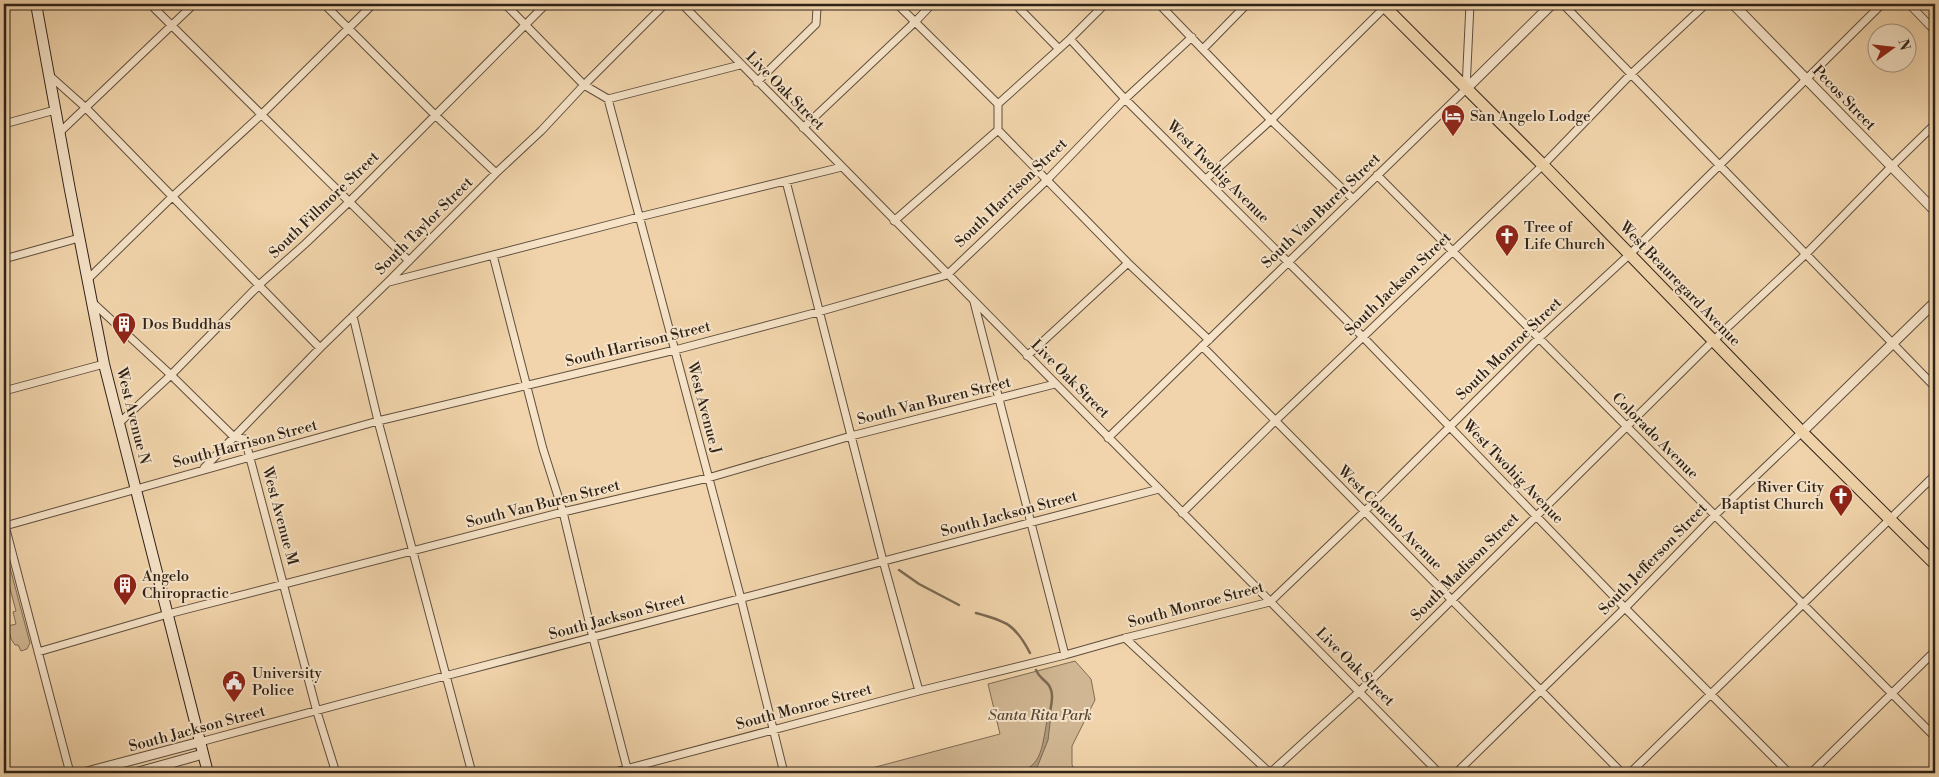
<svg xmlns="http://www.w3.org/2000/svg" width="1939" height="777" font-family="'Libre Bodoni',serif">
	<rect width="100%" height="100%" fill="#f1d4ab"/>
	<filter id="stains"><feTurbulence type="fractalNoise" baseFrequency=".004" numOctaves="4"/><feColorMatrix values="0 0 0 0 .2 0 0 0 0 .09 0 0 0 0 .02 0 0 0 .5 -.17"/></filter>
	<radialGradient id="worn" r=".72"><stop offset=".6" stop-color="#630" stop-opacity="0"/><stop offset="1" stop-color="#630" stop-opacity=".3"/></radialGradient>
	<!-- green -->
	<path fill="#d0b692" stroke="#7f6c55" d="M 4,545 L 30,643 L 27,649 L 21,651 L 18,645 L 15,645 L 11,639 L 8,626 L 16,624 L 13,612 L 16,611 L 6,574 L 4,574 Z
		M 1075,661 L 1091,679 L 1095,700 L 1072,746 L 1072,765 L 1078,773 L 853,773 L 1000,734 L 988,684 Z"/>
	<!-- water -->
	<path fill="#af9779" stroke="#7b6852" d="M 1049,714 L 1051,715 L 1048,740 L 1036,770 L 1033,773 L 1003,773 L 1003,770 C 1008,770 1014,771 1019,771 C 1046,767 1042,734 1049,714 Z"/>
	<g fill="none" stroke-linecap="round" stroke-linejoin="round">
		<!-- stream -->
		<path stroke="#7b6852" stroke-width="2.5" d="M 899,570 L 919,584 L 959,605
			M 976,613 C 1006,621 1015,624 1030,653
			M 1036,670 C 1039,677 1041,677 1046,682 C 1056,691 1051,705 1049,717"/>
		<!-- minor casing -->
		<g stroke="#5f4e3d" stroke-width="9">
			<path id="minor" d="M 150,4 L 409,261
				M 324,4 L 435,115 L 496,173
				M 505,4 L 584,85 L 608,99 L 741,599 L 784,773
				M 682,4 L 1439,773
				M 897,4 L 998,104 L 998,130 L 1128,263 L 1209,340
				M 1015,4 L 1059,49
				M 1159,4 L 1271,120 L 1353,199
				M 1563,4 L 1935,387
				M 1909,4 L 1935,31
				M 1070,39 L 1125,99 L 1363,337 L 1625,608 L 1789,773
				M 1203,49 L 1247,4
				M 49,75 L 86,108 L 320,348
				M 757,82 L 816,24 L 817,8 L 812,4
				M 608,99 L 740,65
				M 998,104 L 1070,39 L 1105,4
				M 4,124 L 55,110
				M 803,128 L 915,22 L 932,4
				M 59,133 L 194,4
				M 1377,175 L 1935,737
				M 1206,179 L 1271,120 L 1386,6
				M 786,181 L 883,561 L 919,691
				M 894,221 L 998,130
				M 493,255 L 543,449 L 563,512 L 593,638 L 627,768
				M 4,259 L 79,238
				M 87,280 L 172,197 L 261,115 L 373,4
				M 389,282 L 639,217 L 842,167
				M 91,301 L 171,375 L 234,437 L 245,439 L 317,712 L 336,773
				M 974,302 L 1065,655
				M 353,316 L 378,421 L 472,773
				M 1202,346 L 1622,773
				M 1027,356 L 1128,263
				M 4,391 L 104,364
				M 118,424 L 171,375 L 260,284 L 305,244 L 349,202 L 546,4
				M 1108,438 L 1466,89 L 1470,4
				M 204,468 L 320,348 L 388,282 L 496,173 L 541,131 L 584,85 L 665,4
				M 1182,513 L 1275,421 L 1543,165 L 1631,74 L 1706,4
				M 4,522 L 70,773
				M 5,526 L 378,421 L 675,350 L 818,312 L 947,275 L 1047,180 L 1125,99 L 1192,37
				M 1125,638 L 1270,773
				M 38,652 L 168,614 L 563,512 L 708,478 L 851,436 L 1055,384
				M 200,742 L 445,676 L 1159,489
				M 611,773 L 919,691 L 1065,655 L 1125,638 L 1270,602 L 1364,512 L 1539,338 L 1630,254 L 1882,4
				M 1270,773 L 1360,691 L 1714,340 L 1806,254 L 1892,166 L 1935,124
				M 1456,773 L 1625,608 L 1715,515 L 1802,432
				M 1630,773 L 1935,475
				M 1811,773 L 1935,651"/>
		</g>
		<!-- tertiary casing -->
		<g stroke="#5f4e3d" stroke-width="11">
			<path id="tertiary" d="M 1733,4 L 1935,211
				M 1466,89 L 1552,4
				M 1802,432 L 1935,302
				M 83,773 L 200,742
				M 135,773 L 203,754"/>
		</g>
		<!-- secondary casing -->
		<g stroke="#2e2218" stroke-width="12">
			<path id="secondary" d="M 36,4 L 70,190 L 104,364 L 208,773"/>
		</g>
		<!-- primary casing -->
		<g stroke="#2e2218" stroke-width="13">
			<path id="primary" d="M 1382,4 L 1543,165 L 1802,432 L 1935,564"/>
		</g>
		<!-- minor -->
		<use href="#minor" stroke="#f6e3c8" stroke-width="7"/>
		<!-- tertiary -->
		<use href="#tertiary" stroke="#f6e3c8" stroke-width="9"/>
		<!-- secondary -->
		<use href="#secondary" stroke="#f6e3c8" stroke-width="10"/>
		<!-- primary -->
		<use href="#primary" stroke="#f1d4ab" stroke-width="11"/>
	</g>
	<!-- icons -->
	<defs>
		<g id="hotel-pin" transform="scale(1.25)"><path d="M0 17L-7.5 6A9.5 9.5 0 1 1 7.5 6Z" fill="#8f2418" stroke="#f6e3c8"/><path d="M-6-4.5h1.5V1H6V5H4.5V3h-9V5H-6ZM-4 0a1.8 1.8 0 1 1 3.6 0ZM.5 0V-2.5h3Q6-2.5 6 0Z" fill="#fff"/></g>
		<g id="church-pin" transform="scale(1.25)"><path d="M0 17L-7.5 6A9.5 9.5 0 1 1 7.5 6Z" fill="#8f2418" stroke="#f6e3c8"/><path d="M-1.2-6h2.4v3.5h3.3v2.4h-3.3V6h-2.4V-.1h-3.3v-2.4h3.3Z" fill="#fff"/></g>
		<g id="building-pin" transform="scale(1.25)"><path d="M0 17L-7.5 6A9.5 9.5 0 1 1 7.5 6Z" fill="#8f2418" stroke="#f6e3c8"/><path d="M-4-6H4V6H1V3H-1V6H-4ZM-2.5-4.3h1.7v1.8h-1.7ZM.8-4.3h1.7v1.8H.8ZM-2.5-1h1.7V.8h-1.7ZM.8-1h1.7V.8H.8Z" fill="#fff"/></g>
		<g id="civic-pin" transform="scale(1.25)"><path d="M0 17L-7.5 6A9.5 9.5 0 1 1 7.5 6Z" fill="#8f2418" stroke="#f6e3c8"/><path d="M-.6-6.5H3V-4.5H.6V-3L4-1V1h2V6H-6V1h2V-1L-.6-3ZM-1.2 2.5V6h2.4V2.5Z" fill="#fff"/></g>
	</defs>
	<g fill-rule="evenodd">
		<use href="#hotel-pin" x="1453" y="116"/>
		<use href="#church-pin" x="1507" y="236"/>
		<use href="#building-pin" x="124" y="324"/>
		<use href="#church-pin" x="1841" y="496"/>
		<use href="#building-pin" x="125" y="585"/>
		<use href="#civic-pin" x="234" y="682"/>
	</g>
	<g text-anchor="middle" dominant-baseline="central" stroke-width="4" stroke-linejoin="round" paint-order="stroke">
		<!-- street labels -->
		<g font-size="15" fill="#2e2218" stroke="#f6e3c8">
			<text transform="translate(785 91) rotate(45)">Live Oak Street</text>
			<text transform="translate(1844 98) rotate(46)">Pecos Street</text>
			<text transform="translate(1218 172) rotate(45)">West Twohig Avenue</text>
			<text transform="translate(1011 193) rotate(-44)">South Harrison Street</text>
			<text transform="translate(324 205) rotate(-44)">South Fillmore Street</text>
			<text transform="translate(1321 211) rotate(-44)">South Van Buren Street</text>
			<text transform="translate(424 226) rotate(-45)">South Taylor Street</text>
			<text transform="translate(1398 284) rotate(-44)">South Jackson Street</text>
			<text transform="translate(1680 284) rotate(46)">West Beauregard Avenue</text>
			<text transform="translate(638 344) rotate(-14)">South Harrison Street</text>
			<text transform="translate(1509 349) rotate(-44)">South Monroe Street</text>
			<text transform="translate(1070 379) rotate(45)">Live Oak Street</text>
			<text transform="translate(934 401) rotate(-14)">South Van Buren Street</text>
			<text transform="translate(704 408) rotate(75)">West Avenue J</text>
			<text transform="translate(133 416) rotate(76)">West Avenue N</text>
			<text transform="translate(1655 436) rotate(45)">Colorado Avenue</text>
			<text transform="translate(245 444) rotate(-15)">South Harrison Street</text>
			<text transform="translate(1513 472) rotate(46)">West Twohig Avenue</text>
			<text transform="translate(543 504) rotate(-14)">South Van Buren Street</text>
			<text transform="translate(1009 514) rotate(-15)">South Jackson Street</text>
			<text transform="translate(280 516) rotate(75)">West Avenue M</text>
			<text transform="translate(1390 518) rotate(45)">West Concho Avenue</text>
			<text transform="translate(1653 559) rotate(-46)">South Jefferson Street</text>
			<text transform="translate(1465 567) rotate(-45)">South Madison Street</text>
			<text transform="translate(1196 605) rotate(-15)">South Monroe Street</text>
			<text transform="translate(617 617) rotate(-15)">South Jackson Street</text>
			<text transform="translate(1355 667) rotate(45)">Live Oak Street</text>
			<text transform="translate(804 707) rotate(-15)">South Monroe Street</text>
			<text transform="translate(197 729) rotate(-15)">South Jackson Street</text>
		</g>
		<!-- poi labels -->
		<g font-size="15" fill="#2e2218" stroke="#f6e3c8" text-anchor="start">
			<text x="1470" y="116">San Angelo Lodge</text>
			<text x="1524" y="227">Tree of<tspan x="1524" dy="17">Life Church</tspan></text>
			<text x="142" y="324">Dos Buddhas</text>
			<text x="1824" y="487" text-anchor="end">River City<tspan x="1824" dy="17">Baptist Church</tspan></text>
			<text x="142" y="576">Angelo<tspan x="142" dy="17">Chiropractic</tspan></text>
			<text x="252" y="673">University<tspan x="252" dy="17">Police</tspan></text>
		</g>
		<!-- park labels -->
		<g font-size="15" font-style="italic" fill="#564736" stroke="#f6e3c8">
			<text x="1040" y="715">Santa Rita Park</text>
		</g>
	</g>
	<!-- margin -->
	<rect width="1939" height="777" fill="none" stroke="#f1d4ab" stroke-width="20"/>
	<rect x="5" y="5" width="1929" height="767" fill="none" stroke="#2e2218" stroke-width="2.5"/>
	<rect x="10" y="10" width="1919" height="757" fill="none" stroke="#2e2218"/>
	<!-- north arrow -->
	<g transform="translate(1892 48) rotate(75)"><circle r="24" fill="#f6e3c8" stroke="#a69682"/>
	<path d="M0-4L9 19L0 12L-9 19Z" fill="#8f2418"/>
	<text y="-8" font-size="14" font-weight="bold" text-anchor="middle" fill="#2e2218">N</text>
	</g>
	<rect width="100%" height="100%" filter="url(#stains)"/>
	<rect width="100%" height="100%" fill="url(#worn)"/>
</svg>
